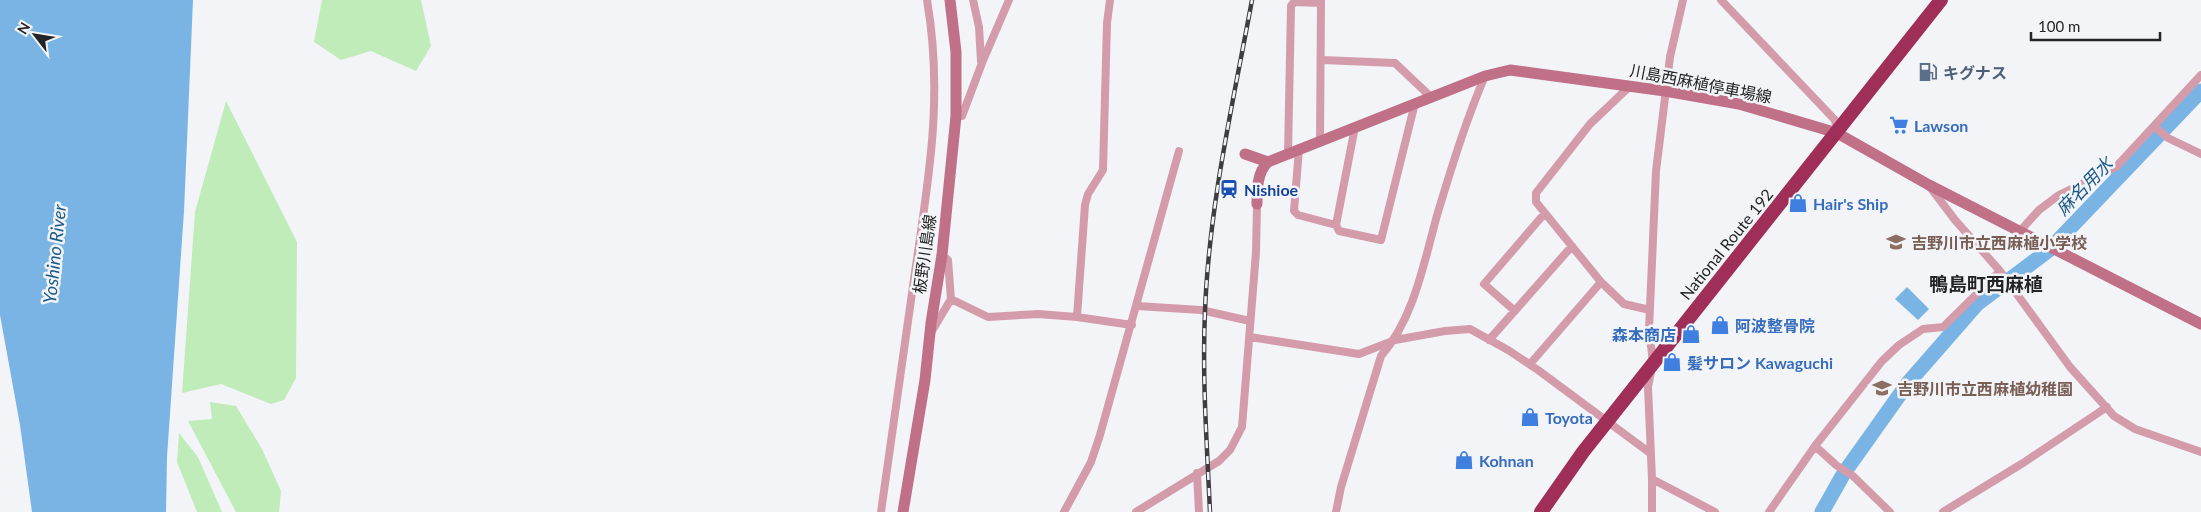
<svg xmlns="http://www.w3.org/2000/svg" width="2201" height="512" font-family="Lato,'Noto Sans JP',sans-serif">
	<rect width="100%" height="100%" fill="#f2f4f8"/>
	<!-- green -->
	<path fill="#c0ecb9" d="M 322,0 L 421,0 L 431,46 L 416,71 L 371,51 L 341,60 L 314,42 Z
		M 226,101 L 297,242 L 296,378 L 284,400 L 271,404 L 221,384 L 182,393 L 195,212 Z
		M 210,402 L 236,406 L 262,449 L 281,491 L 279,512 L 236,512 L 188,421 L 212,419 Z
		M 179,433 L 198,457 L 222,512 L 197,512 L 177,462 Z"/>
	<!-- water -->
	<path fill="#7ab4e4" d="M 0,0 L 193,0 L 184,211 L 167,457 L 166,512 L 32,512 L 20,425 L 0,315 Z
		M 1907,287 L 1929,309 L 1918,320 L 1895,299 Z"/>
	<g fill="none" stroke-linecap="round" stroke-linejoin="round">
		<!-- river -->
		<path stroke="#7ab4e4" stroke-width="15" d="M 1822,512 L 1844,473 L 1908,383 L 1977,304 L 2049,250 L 2201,91"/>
		<!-- street -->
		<path stroke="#d49caa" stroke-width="8" d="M 973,0 L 979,27 L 981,61
			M 1721,0 L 1835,120 L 1837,131
			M 1322,60 L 1395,63 L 1431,97
			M 1630,86 L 1590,124 L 1536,193 L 1536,202 L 1601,282 L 1624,304 L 1650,310
			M 956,116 L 962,116 L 982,63 L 1009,0
			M 2154,126 L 2168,138 L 2201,154
			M 1355,127 L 1336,225 L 1339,231 L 1381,240 L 1415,103
			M 1320,141 L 1321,0
			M 1299,149 L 1294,211 L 1298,215 L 1336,225
			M 1288,154 L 1291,6 L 1294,2 L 1321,3
			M 1930,187 L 1955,220 L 2000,271 L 2070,367 L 2114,416 L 2135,429 L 2201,452
			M 2020,231 L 2039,210 L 2059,195 L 2116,167 L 2201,75
			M 942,255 L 948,260 L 951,299 L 988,317 L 1038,314 L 1077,317 L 1132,325
			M 1137,306 L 1201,310 L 1250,321
			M 1515,311 L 1484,284 L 1545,213
			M 1077,317 L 1085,205 L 1088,194 L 1103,170 L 1107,23 L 1110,0
			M 932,331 L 951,299
			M 1250,337 L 1359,354 L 1395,340 L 1445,331 L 1470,329 L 1508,350 L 1538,370 L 1650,453
			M 1489,340 L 1572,246
			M 1530,364 L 1601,282
			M 1815,446 L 1836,465 L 1853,476 L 1890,512
			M 1197,473 L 1199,512
			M 1652,479 L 1715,512
			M 881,512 C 892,434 903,357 914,279 C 928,182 944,98 927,0
			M 1064,512 L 1091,462 L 1100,435 L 1179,151
			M 1136,512 L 1219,461 L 1230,450 L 1242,427 L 1256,252 L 1257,204
			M 1336,512 L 1341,487 L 1381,356 C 1415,317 1424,261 1438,212 C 1452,166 1466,120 1485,76
			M 1652,512 L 1652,479 L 1648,387 L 1653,362 L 1649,330 L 1656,171 L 1670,57 L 1683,0
			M 1769,512 L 1815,446 L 1882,361 L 1899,345 L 1923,329 L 1943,327 L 2000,271
			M 1943,512 L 2023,463 L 2107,407"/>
		<!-- secondary -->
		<path stroke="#c07087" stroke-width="11" d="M 1245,154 L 1268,162
			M 1257,204 C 1257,190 1257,172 1268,162 L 1485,76 L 1510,70 L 1665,91 L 1739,104 L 1837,133 L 1929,185 L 2201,324
			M 903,512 L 925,380 L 931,323 L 942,255 L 956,116 L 956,52 L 950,0"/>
		<!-- highway -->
		<path stroke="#9f2e58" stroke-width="14" d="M 1541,512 L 1583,452 L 1941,0"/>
		<!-- rail casing -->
		<g stroke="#3e3e40" stroke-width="4.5">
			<path id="rail" d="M 1210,512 C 1207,445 1202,378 1205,311 C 1209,206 1233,103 1252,0"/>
		</g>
		<!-- rail -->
		<use href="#rail" stroke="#f2f4f8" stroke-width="2.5" stroke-dasharray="8" stroke-linecap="butt"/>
	</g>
	<!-- icons -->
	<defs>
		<g id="fuel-bare" transform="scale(1.5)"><path d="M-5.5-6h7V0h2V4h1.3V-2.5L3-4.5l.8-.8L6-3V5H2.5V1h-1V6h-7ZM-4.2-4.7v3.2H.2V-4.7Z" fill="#5c6f8a" stroke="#f2f4f8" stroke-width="2.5" paint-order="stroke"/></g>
		<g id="supermarket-bare" transform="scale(1.5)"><path d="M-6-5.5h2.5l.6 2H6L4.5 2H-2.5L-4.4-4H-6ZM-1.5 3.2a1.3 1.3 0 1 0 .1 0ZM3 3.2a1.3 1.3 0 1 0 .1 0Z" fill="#3f7fe0" stroke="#f2f4f8" stroke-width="2.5" paint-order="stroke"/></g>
		<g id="station-bare" transform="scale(1.5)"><path d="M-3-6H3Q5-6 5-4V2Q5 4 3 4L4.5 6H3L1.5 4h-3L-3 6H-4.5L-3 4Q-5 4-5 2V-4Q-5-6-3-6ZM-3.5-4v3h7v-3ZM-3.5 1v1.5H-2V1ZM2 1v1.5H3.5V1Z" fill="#1a4fb4" stroke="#f2f4f8" stroke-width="2.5" paint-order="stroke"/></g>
		<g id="shop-bare" transform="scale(1.5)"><path d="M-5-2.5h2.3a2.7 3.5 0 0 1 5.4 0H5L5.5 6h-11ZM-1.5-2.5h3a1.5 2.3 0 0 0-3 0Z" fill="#3f7fe0" stroke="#f2f4f8" stroke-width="2.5" paint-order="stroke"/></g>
		<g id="school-bare" transform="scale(1.5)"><path d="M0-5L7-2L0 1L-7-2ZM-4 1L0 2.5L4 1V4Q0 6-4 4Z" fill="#8d6e63" stroke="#f2f4f8" stroke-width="2.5" paint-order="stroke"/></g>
	</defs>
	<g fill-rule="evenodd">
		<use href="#fuel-bare" x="1928" y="72"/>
		<use href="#supermarket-bare" x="1899" y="125"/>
		<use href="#station-bare" x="1229" y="189"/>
		<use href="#shop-bare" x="1798" y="203"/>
		<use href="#school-bare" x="1896" y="242"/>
		<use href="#shop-bare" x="1720" y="325"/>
		<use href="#shop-bare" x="1691" y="334"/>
		<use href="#shop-bare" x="1672" y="362"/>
		<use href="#school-bare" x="1882" y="388"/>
		<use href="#shop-bare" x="1530" y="417"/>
		<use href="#shop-bare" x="1464" y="460"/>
	</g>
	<g text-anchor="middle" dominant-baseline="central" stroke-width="5" stroke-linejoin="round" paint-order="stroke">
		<!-- service labels -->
		<g font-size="16" font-weight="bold" fill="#4e5e75" stroke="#f2f4f8" text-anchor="start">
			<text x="1943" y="72">キグナス</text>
		</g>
		<!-- street labels -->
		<g font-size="16" fill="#242426" stroke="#f2f4f8">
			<text transform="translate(1701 83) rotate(11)">川島西麻植停車場線</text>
			<text transform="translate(1726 244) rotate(-51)">National Route 192</text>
			<text transform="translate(924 254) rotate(-82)">板野川島線</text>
		</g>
		<!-- shop labels -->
		<g font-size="16" font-weight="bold" fill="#366cbe" stroke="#f2f4f8" text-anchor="start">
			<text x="1914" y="125">Lawson</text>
			<text x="1813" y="203">Hair's Ship</text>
			<text x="1735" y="325">阿波整骨院</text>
			<text x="1676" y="334" text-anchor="end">森本商店</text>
			<text x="1687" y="362">髪サロン Kawaguchi</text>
			<text x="1545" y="417">Toyota</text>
			<text x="1479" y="460">Kohnan</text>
		</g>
		<!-- transit labels -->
		<g font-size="16" font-weight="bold" fill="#164399" stroke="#f2f4f8" text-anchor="start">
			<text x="1244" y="189">Nishioe</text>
		</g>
		<!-- education labels -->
		<g font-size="16" font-weight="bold" fill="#785e54" stroke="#f2f4f8" text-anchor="start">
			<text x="1911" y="242">吉野川市立西麻植小学校</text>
			<text x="1897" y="388">吉野川市立西麻植幼稚園</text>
		</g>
		<!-- water labels -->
		<g font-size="18" font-style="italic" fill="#1c5b89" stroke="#f2f4f8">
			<text transform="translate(2084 186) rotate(-46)">麻名用水</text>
			<text transform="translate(54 254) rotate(-84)">Yoshino River</text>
		</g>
		<!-- quarter labels -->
		<g font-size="19" font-weight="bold" fill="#242426" stroke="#f2f4f8">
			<text x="1986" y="283">鴨島町西麻植</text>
		</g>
	</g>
	<!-- north arrow -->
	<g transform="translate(35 35) rotate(301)" stroke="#f2f4f8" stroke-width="4" paint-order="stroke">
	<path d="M0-4L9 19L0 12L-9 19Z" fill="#242426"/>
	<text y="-8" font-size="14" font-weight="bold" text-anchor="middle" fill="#242426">N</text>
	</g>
	<!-- scale -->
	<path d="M2031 32v8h129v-8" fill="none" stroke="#242426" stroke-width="2.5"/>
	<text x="2038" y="32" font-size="15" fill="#242426" stroke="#f2f4f8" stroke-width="4" paint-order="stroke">100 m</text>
</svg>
